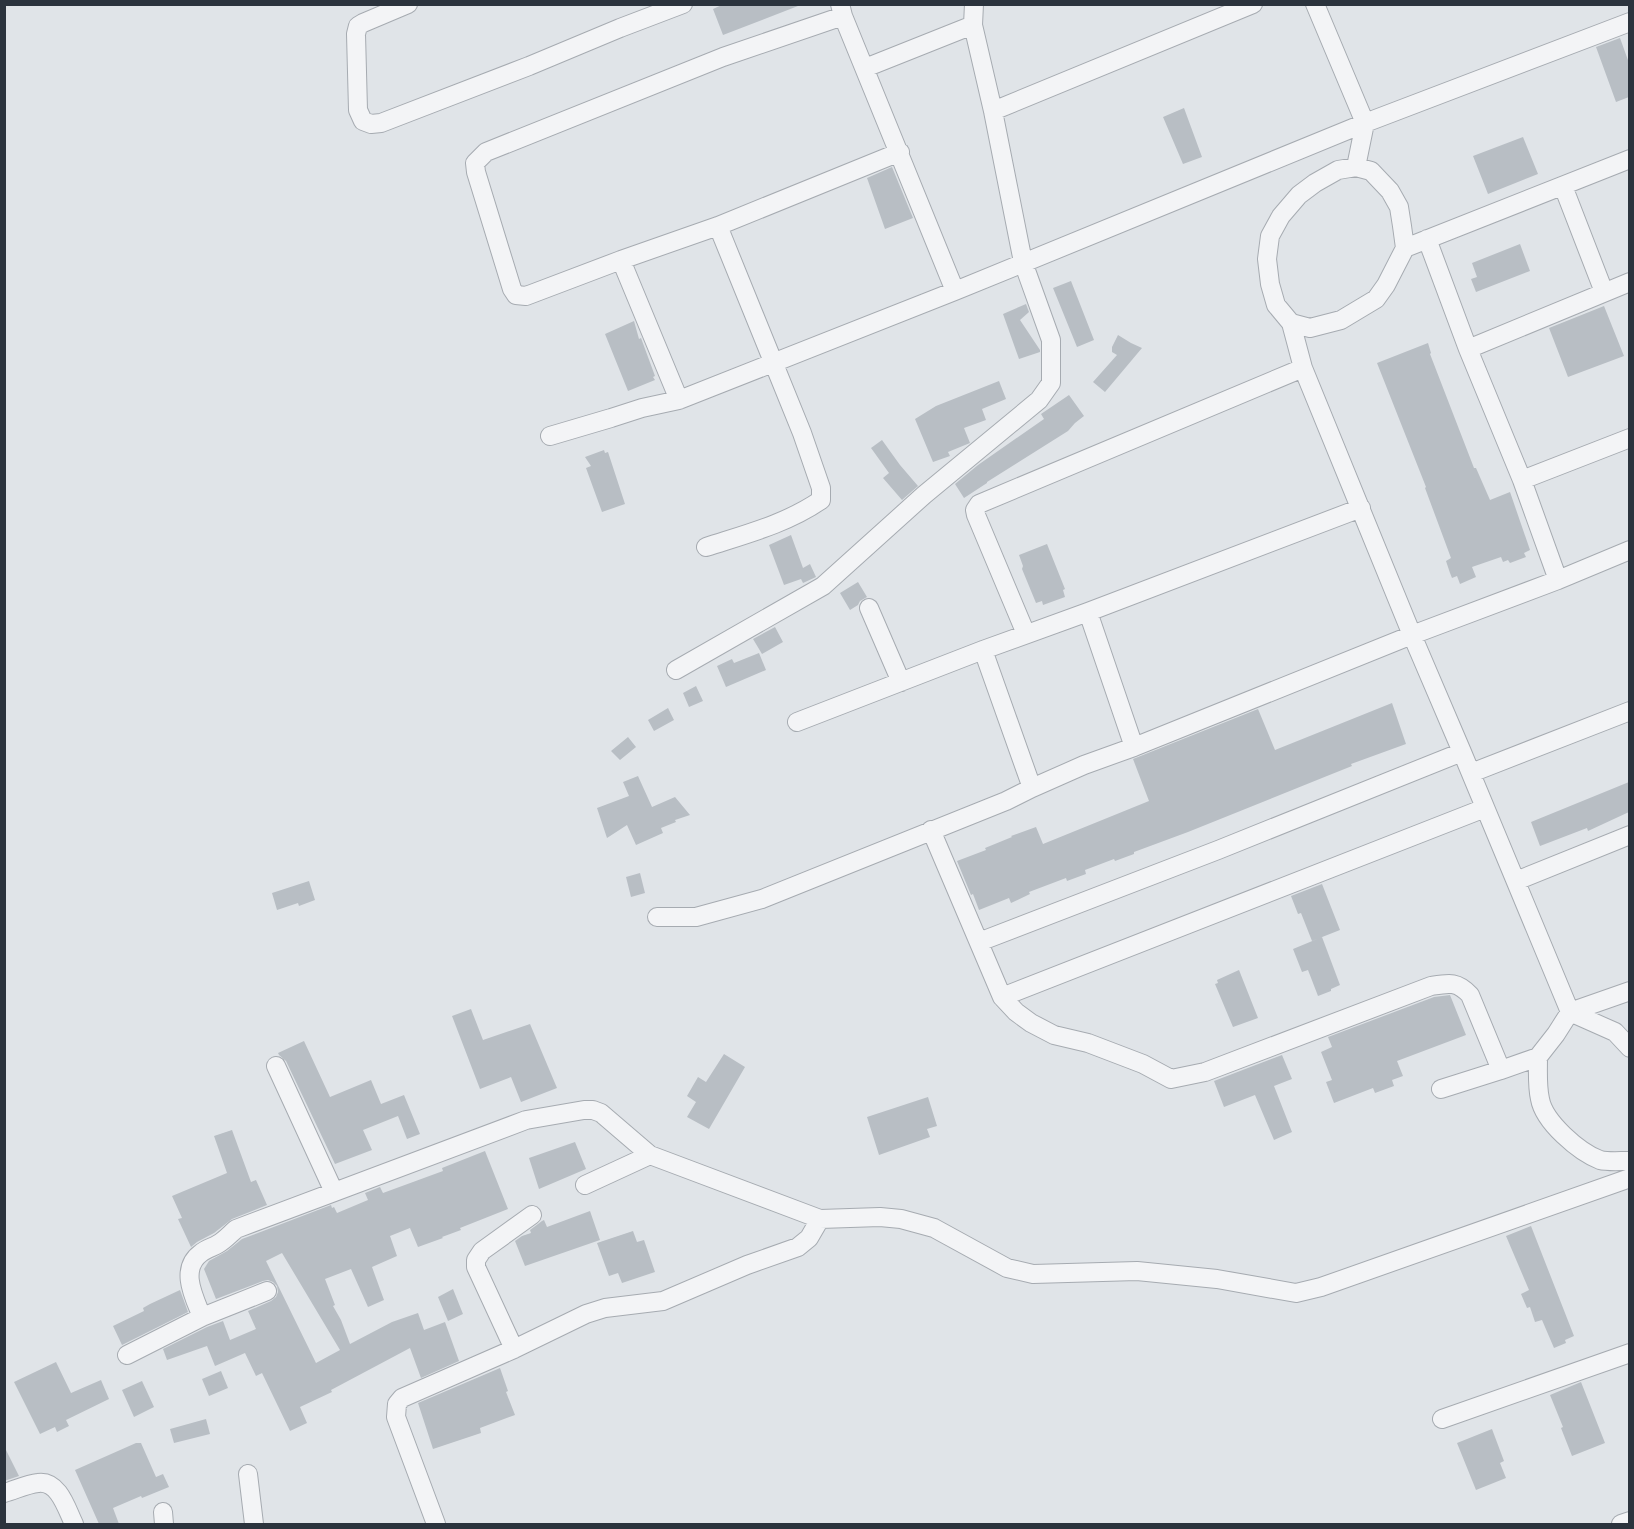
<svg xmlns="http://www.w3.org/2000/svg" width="1634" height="1529" font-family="'PT Sans',sans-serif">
	<rect width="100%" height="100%" fill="#e0e4e8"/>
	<!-- building -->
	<path fill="#b8bec4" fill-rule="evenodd" d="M 724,4 L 798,4 L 798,6 L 723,35 L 713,9 Z
		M 1620,38 L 1629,63 L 1629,97 L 1616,102 L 1596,47 Z
		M 1184,108 L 1202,157 L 1183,164 L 1163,117 Z
		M 1523,137 L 1538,174 L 1488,194 L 1473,156 Z
		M 892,167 L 913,218 L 885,229 L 867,178 Z
		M 1520,244 L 1530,271 L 1476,292 L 1471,279 L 1477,277 L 1472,263 Z
		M 1071,281 L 1094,340 L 1077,347 L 1053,288 Z
		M 1026,304 L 1029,312 L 1020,320 L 1040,350 L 1040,352 L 1019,359 L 1003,314 Z
		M 1604,306 L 1624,356 L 1568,377 L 1549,328 Z
		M 634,321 L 639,339 L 641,338 L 655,376 L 653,377 L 655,380 L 628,391 L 605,334 Z
		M 1118,335 L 1131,343 L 1142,348 L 1105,392 L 1093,382 L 1117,355 L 1112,352 L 1112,347 Z
		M 1428,343 L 1431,353 L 1430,354 L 1474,468 L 1476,468 L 1490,500 L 1510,492 L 1530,550 L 1524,553 L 1526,557 L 1510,563 L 1508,560 L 1503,562 L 1501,557 L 1472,567 L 1476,577 L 1460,584 L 1457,576 L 1452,578 L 1450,573 L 1446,561 L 1451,558 L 1425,488 L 1426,487 L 1377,363 Z
		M 999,381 L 1006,399 L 982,409 L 986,420 L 964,428 L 970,443 L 948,452 L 950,456 L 933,462 L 915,419 L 936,406 Z
		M 1069,395 L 1084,416 L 1075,423 L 1068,431 L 987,482 L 987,483 L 964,498 L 955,484 L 978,465 L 1044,419 L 1041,414 Z
		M 882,440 L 900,465 L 918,486 L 902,500 L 883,478 L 889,473 L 871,448 Z
		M 604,450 L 605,453 L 608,452 L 625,504 L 602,512 L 586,468 L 591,466 L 585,457 Z
		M 791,535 L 803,568 L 810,564 L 816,577 L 803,583 L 801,579 L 784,585 L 769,545 Z
		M 1047,544 L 1065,589 L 1063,590 L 1065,597 L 1043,605 L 1042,601 L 1036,603 L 1022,569 L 1023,566 L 1019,555 Z
		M 858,582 L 867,597 L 860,601 L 858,605 L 850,610 L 840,593 Z
		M 775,627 L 783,642 L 762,654 L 753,639 Z
		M 759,653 L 766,670 L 726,687 L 717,666 L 732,659 L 734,663 Z
		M 696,686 L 703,701 L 689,707 L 683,693 Z
		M 1392,703 L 1406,744 L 1351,764 L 1352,766 L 1327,776 L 1188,832 L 1134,852 L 1134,854 L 1115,861 L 1114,859 L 1085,870 L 1086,874 L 1067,881 L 1066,878 L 1029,892 L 1030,894 L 1011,903 L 1009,898 L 979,910 L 973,894 L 971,895 L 957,861 L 986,850 L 985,848 L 1012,837 L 1011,836 L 1036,827 L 1043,844 L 1149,801 L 1133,759 L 1258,709 L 1275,750 Z
		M 668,708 L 674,720 L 654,731 L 648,720 Z
		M 628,737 L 636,747 L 620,760 L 611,751 Z
		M 638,776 L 652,807 L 675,797 L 690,815 L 675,820 L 676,822 L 661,828 L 663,833 L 636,845 L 627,825 L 607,838 L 597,808 L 629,796 L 623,782 Z
		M 1629,782 L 1629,812 L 1588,831 L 1587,828 L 1540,846 L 1531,822 Z
		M 640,873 L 645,893 L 631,897 L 626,877 Z
		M 309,881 L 315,900 L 299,906 L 298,903 L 277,910 L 272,893 Z
		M 1322,884 L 1340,930 L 1312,941 L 1301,913 L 1298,914 L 1291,896 Z
		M 1322,937 L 1340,985 L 1331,989 L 1331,991 L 1318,996 L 1308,970 L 1302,972 L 1293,949 Z
		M 1239,970 L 1258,1018 L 1233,1027 L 1215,984 L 1218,983 L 1217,980 Z
		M 1450,995 L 1466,1035 L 1397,1061 L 1403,1076 L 1392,1080 L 1394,1086 L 1375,1093 L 1373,1088 L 1334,1103 L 1326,1082 L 1332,1080 L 1321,1052 L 1332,1047 L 1328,1037 L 1434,997 Z
		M 471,1009 L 483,1040 L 530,1024 L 557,1088 L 521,1102 L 511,1077 L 480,1089 L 452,1016 Z
		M 304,1041 L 330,1097 L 371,1080 L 381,1104 L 404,1095 L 420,1134 L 407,1139 L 398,1116 L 363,1130 L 372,1150 L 335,1164 L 286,1061 L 279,1055 L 278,1053 Z
		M 724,1054 L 745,1067 L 709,1129 L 687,1117 L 696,1102 L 687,1096 L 698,1077 L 706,1082 Z
		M 1282,1055 L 1292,1079 L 1274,1086 L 1292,1132 L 1274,1140 L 1255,1095 L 1224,1107 L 1214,1081 Z
		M 928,1097 L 937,1126 L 927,1129 L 930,1137 L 879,1155 L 867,1117 Z
		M 232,1130 L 251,1182 L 256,1180 L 267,1205 L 232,1219 L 214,1233 L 197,1242 L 191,1247 L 178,1219 L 182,1218 L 172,1196 L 227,1173 L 214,1136 Z
		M 575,1142 L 586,1169 L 539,1189 L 529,1158 Z
		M 485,1151 L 508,1209 L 460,1228 L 461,1230 L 442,1237 L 443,1238 L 418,1247 L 410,1228 L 390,1236 L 397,1256 L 372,1267 L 384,1300 L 368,1307 L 351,1269 L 325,1279 L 335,1305 L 333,1306 L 341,1320 L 350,1344 L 392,1322 L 418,1313 L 424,1330 L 445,1322 L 459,1361 L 421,1378 L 410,1348 L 331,1390 L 332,1392 L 300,1407 L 307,1423 L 290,1431 L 262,1373 L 256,1376 L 245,1353 L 215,1366 L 207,1346 L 167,1360 L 163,1349 L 207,1327 L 223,1321 L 230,1340 L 256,1329 L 248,1311 L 271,1301 L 276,1297 L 278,1292 L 277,1286 L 273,1282 L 268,1280 L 263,1281 L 216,1299 L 204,1269 L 209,1261 L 227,1251 L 242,1239 L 331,1205 L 332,1208 L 334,1207 L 337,1213 L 368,1200 L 365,1193 L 380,1187 L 383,1193 L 443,1171 L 442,1168 ZM 282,1253 L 340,1350 L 316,1363 L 266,1261 Z
		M 590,1211 L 600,1240 L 525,1266 L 515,1241 L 522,1236 L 531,1233 L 530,1230 L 542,1221 L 544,1220 L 547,1227 Z
		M 1531,1226 L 1574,1336 L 1565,1340 L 1566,1343 L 1554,1348 L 1542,1320 L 1535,1322 L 1530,1307 L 1527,1308 L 1521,1294 L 1529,1290 L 1506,1236 Z
		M 633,1231 L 637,1242 L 644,1240 L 655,1272 L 622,1283 L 618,1273 L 609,1276 L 597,1243 Z
		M 453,1289 L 463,1314 L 448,1321 L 438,1297 Z
		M 180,1290 L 188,1312 L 122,1345 L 113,1326 L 144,1311 L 143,1308 L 150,1304 Z
		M 56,1362 L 71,1393 L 101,1380 L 109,1399 L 66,1420 L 69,1426 L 57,1432 L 55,1427 L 40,1434 L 14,1382 Z
		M 500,1368 L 508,1391 L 506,1392 L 515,1415 L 480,1428 L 481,1433 L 433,1449 L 418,1403 Z
		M 221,1371 L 228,1388 L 209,1396 L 202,1379 Z
		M 142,1381 L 154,1407 L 134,1417 L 122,1390 Z
		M 1581,1382 L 1605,1443 L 1572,1456 L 1561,1428 L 1563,1427 L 1550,1395 Z
		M 206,1419 L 210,1434 L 174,1443 L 170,1429 Z
		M 1492,1429 L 1504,1461 L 1500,1463 L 1506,1478 L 1476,1490 L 1457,1443 Z
		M 136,1443 L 141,1443 L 156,1477 L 163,1474 L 169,1487 L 142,1498 L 141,1496 L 113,1508 L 119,1524 L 99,1524 L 75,1470 Z
		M 4,1446 L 19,1476 L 4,1481 Z"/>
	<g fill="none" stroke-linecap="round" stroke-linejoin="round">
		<!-- minor casing -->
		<g stroke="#a6abb1" stroke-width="20">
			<path id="minor" d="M 408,4 L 363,23 L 358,26 L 356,34 L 358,110 L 363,121 L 371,124 L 381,123 L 529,66 L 620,28 L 683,4
				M 840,4 L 843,16 L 723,57 L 486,152 L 475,163 L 476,172 L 512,289 L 516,295 L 526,296 L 621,260 L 718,226 L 900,152
				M 1315,4 L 1365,123 L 1356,167
				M 843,16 L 955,291
				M 865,68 L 973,25
				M 993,111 L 1253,4
				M 1563,186 L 1604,292
				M 1427,239 L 1468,349
				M 1405,248 L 1630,159
				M 621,260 L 679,400 L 955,291 L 1365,123 L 1630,22
				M 1291,323 L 1310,328 L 1341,320 L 1376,299 L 1386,285 L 1405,248 L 1402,226 L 1399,207 L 1390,191 L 1371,171 L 1356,167 L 1338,170 L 1315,183 L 1299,195 L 1281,216 L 1270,236 L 1267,259 L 1270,284 L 1276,305 L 1291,323 L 1303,368 L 1412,635 L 1462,752 L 1570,1012 L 1615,1032 L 1630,1048
				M 550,436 L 611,418 L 642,408 L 679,400
				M 1522,480 L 1630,438
				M 706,547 C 746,534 786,524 821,500 L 821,488 L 802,433 L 718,226
				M 1558,580 L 1522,480 L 1468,349 L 1630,282
				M 869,608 L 901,682
				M 1026,634 L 976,515 L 975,510 L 979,504 L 1303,368
				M 676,670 L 823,586 L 924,495 L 1039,400 L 1051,383 L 1051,340 L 1023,262 L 993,111 L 973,25 L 974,4
				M 797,722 L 983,650 L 1088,612 L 1361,508
				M 1134,747 L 1412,635 L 1558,580 L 1630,550
				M 1471,773 L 1630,711
				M 1032,788 L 1084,765 L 1134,747 L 1088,612
				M 931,830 L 1002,997 L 1016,1012 L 1031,1023 L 1054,1035 L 1088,1043 L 1143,1064 L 1171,1079 L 1205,1072 L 1431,986 C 1449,983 1457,981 1470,995 L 1501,1070 L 1538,1057
				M 1516,881 L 1630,835
				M 657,917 L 696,917 L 762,899 L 1006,801 L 1032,788 L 983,650
				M 979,942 L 1218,850 L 1462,752
				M 1002,997 L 1485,808
				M 276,1066 L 334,1192
				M 1441,1089 L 1501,1070
				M 1628,1161 C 1619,1161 1608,1162 1600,1160 C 1579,1152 1544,1122 1540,1099 C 1537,1086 1538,1071 1538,1057 L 1556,1034 L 1570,1012 L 1630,991
				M 585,1185 L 650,1155 L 820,1219 L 880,1217 L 901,1219 L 934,1228 L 1007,1268 L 1033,1274 L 1137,1271 L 1217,1279 L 1296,1293 L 1321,1287 L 1630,1178
				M 202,1317 C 194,1297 179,1269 201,1253 C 206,1249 213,1247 218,1244 C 225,1240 230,1234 236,1229 L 526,1120 L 584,1110 L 593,1110 L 601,1113 L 650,1155
				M 514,1349 L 476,1267 L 476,1260 L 482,1251 L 532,1215
				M 127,1355 L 202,1317 L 267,1291
				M 1442,1419 L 1630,1353
				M 248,1474 L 254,1524
				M 4,1493 C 15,1490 27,1484 38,1483 C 59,1480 67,1510 74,1524
				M 163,1512 L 164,1524
				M 436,1524 L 396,1417 L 397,1404 L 402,1398 L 514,1349 L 586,1314 L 605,1308 L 663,1301 L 747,1265 L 798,1247 L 809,1238 L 820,1219
				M 1621,1524 L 1630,1521"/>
		</g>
		<!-- minor -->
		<use href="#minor" stroke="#f3f4f6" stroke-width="18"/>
	</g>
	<!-- border -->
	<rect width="1634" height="1529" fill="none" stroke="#2b333d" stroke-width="12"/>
</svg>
